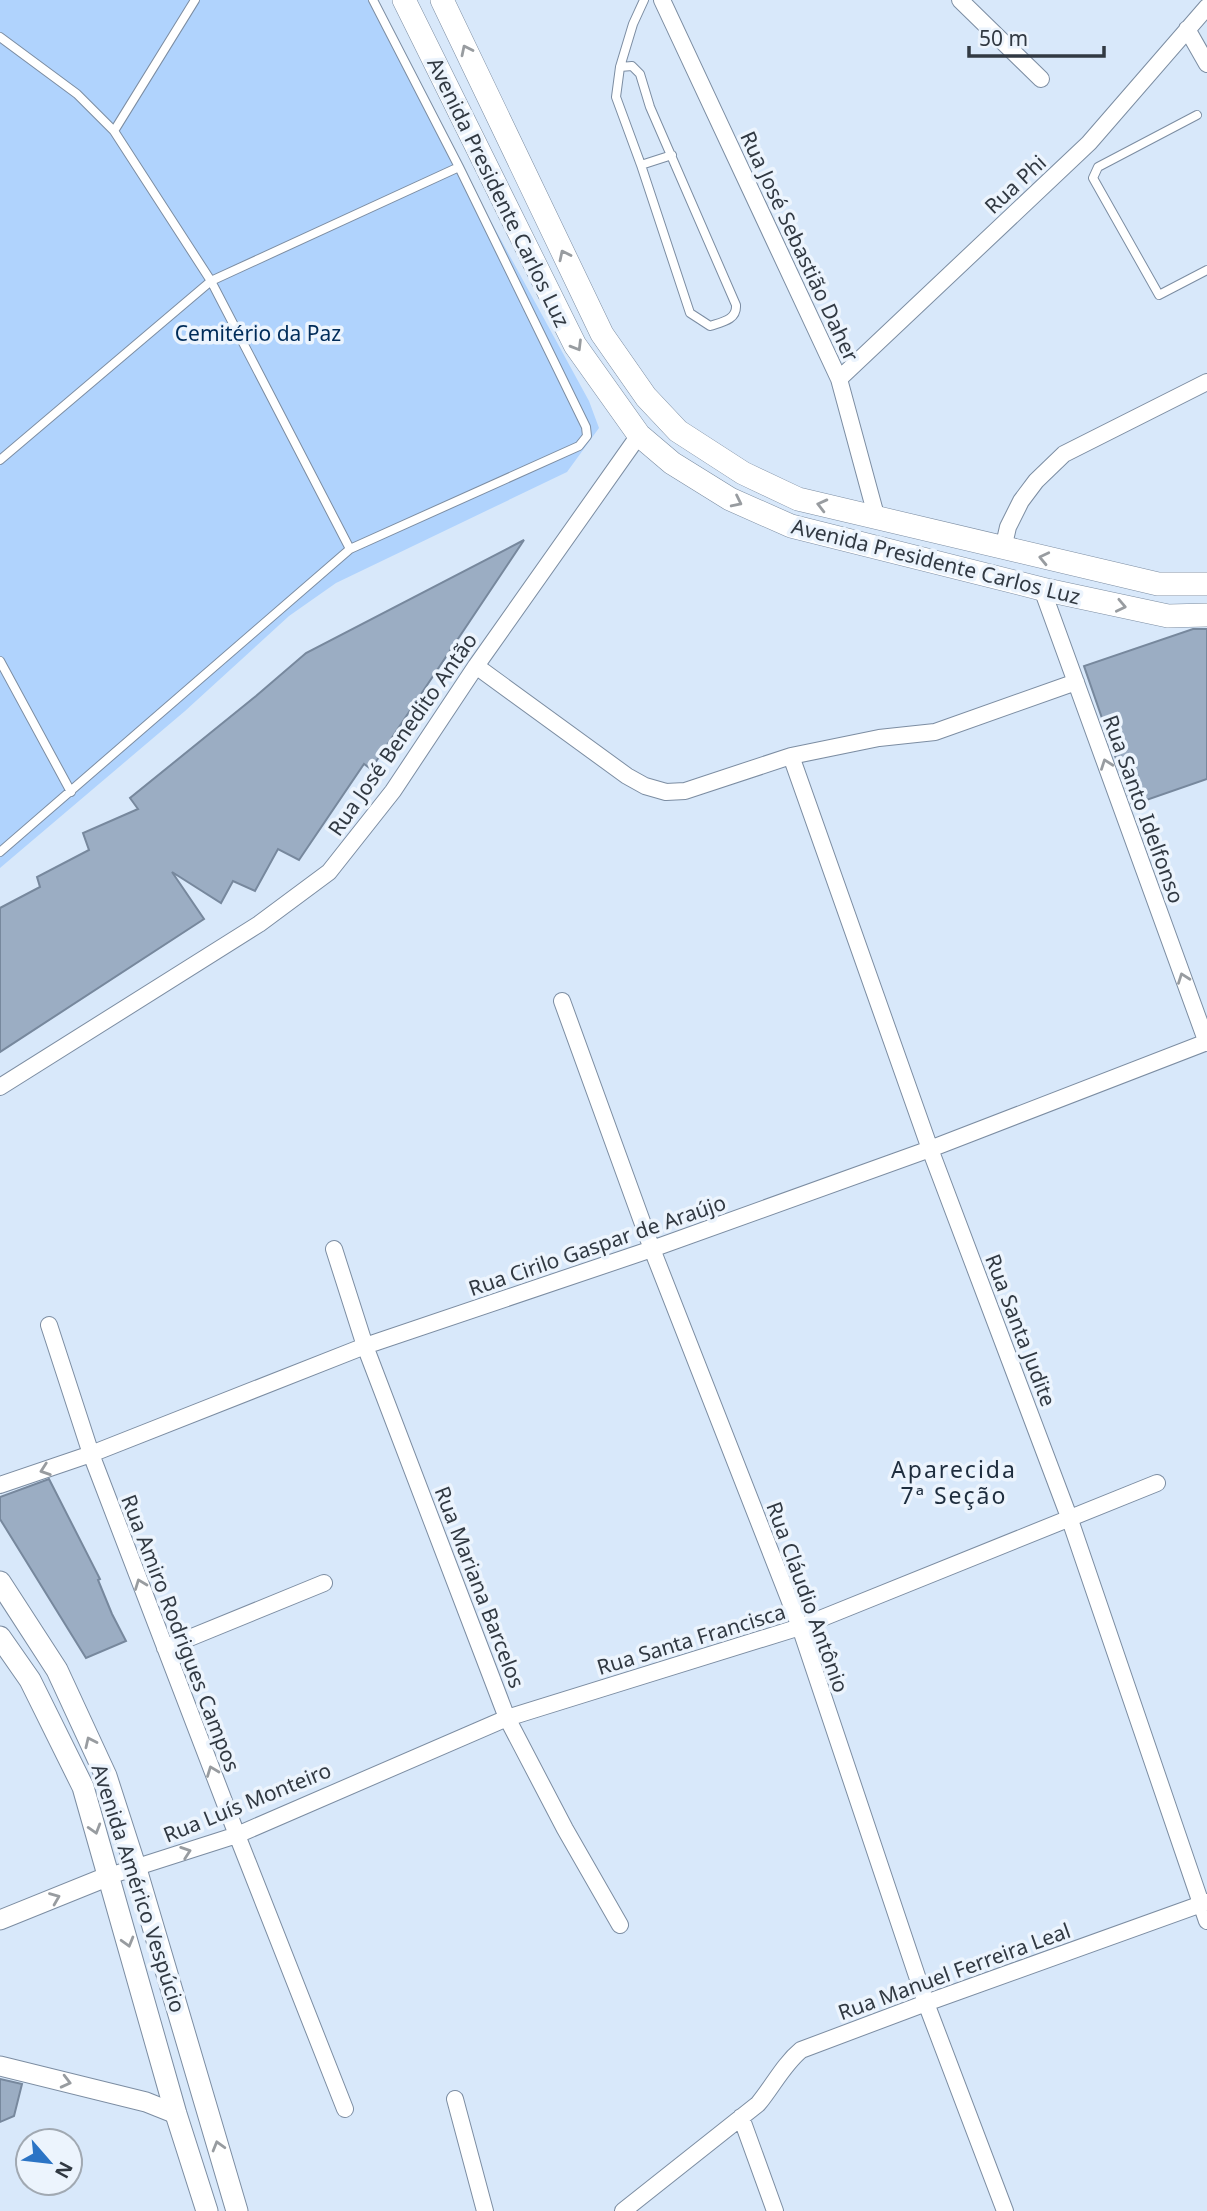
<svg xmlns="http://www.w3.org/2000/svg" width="1207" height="2211" font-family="'Noto Sans',sans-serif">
	<rect width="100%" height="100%" fill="#d8e8fa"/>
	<!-- green -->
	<path fill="#b0d3fd" d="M 0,0 L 370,0 L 589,401 L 599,428 L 567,472 L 336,583 L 289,616 L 185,711 L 0,868 Z"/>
	<!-- building -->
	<path fill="#9badc3" stroke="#77889d" stroke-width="2" d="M 524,540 L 371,769 L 364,764 L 299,860 L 278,849 L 255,891 L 233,881 L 221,903 L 172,872 L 204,919 L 0,1052 L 0,908 L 40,887 L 37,877 L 89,850 L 83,833 L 138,809 L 130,798 L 256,696 L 306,653 Z
		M 1193,629 L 1207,629 L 1207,779 L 1132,805 L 1084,666 Z
		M 49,1479 L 100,1579 L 98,1580 L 112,1614 L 126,1641 L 86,1658 L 0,1519 L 0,1497 Z
		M 0,2079 L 22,2084 L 14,2116 L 0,2122 Z"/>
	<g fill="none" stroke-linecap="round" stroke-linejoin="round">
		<!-- service casing -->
		<g stroke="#7c8da2" stroke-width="10">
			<path id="service" d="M 0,37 L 77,94 L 114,131 L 211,281 L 350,549 L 0,852
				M 620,67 L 632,66 L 640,74 L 650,107 L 736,305 C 737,320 722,322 710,326 L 690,313 L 641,165 L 616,97 L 620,67 L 633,24 L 644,0
				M 1197,115 L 1098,167 L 1093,178 L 1159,295 L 1207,270
				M 114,131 L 195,0
				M 641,165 L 672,155
				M 0,460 L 211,281 L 459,167
				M 350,549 L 579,446 L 587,436 L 586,427 L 459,167 L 373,0
				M 0,661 L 71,792"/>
		</g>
		<!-- minor casing -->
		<g stroke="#7c8da2" stroke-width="18">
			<path id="minor" d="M 662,0 L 839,379 L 877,519
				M 960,0 L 1041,79
				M 1187,29 L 1207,64
				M 839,379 L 1089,143 L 1207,7
				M 1003,549 L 1008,527 L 1021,501 L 1036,481 L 1064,454 L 1207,382
				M 1042,589 L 1207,1043
				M 476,666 L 627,776 L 645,786 L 666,792 L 685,791 L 791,756 L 879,738 L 935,732 L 1076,682
				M 791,756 L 930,1149 L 1069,1517 L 1207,1921
				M 562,1001 L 652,1249 L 800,1627 L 926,2003 L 1005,2211
				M 0,1087 L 259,924 L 329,872 L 393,791 L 476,666 L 639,435
				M 334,1249 L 365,1346 L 507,1718 L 565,1829 L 620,1925
				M 49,1325 L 91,1454 L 237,1835 L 345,2109
				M 0,1485 L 91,1454 L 365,1346 L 652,1249 L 930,1149 L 1207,1042
				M 165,1648 L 324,1583
				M 109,1876 L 237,1835 L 507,1718 L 800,1627 L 1157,1483
				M 455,2099 L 485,2211
				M 741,2117 L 775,2211
				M 623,2211 L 758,2104 C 773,2086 783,2065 801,2050 L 926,2003 L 1207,1902"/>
		</g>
		<!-- tertiary casing -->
		<g stroke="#7c8da2" stroke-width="21">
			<path id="tertiary" d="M 0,1920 L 109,1876
				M 0,2066 L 146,2102 L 176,2114"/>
		</g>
		<!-- secondary casing -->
		<g stroke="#7c8da2" stroke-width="23">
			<path id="secondary" d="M 0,1582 L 57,1670 L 106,1776 L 136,1869 L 237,2211
				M 0,1637 L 30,1680 L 83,1787 L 176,2114 L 207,2211"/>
		</g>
		<!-- primary casing -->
		<g stroke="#7c8da2" stroke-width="24">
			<path id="primary" d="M 404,0 L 575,345 L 639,435 L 672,463 L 730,499 L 791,526 L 1042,589 L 1168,616 L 1207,615
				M 442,0 L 602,334 L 646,397 L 678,431 L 743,473 L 798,499 L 1158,584 L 1207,584"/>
		</g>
		<!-- service -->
		<use href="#service" stroke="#fff" stroke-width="8"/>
		<!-- minor -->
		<use href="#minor" stroke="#fff" stroke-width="16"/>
		<!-- tertiary -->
		<use href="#tertiary" stroke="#fff" stroke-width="19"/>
		<!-- secondary -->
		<use href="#secondary" stroke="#fff" stroke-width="21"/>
		<!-- primary -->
		<use href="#primary" stroke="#fff" stroke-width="23"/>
	</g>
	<!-- one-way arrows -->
	<defs><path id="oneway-chevron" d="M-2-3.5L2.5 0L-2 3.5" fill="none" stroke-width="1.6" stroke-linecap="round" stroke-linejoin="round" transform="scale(1.75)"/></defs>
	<g stroke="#989ca0">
		<use href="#oneway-chevron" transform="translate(466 50) rotate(-116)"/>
		<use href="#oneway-chevron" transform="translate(564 255) rotate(-116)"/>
		<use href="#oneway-chevron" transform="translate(577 346) rotate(59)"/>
		<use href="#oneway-chevron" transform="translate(737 502) rotate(26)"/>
		<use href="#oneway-chevron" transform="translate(822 505) rotate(-166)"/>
		<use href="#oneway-chevron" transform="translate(1044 558) rotate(-167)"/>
		<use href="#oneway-chevron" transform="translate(1121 606) rotate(12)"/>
		<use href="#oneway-chevron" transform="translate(1106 764) rotate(-110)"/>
		<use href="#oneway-chevron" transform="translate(1183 978) rotate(-110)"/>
		<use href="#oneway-chevron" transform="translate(45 1470) rotate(161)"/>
		<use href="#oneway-chevron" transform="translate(140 1584) rotate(-111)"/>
		<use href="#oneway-chevron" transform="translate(90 1742) rotate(-115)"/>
		<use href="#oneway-chevron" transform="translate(212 1771) rotate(-111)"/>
		<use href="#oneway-chevron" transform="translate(95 1829) rotate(73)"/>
		<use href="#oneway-chevron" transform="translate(186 1852) rotate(-19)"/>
		<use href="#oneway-chevron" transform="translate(55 1898) rotate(-22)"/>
		<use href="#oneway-chevron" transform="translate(128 1942) rotate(74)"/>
		<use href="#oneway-chevron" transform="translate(66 2082) rotate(14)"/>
		<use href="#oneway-chevron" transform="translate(218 2146) rotate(-106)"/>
	</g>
	<g text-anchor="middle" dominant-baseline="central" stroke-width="7" stroke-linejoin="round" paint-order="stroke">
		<!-- street labels -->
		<g font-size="21" fill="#313942" stroke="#ecf4fd">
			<text transform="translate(1015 184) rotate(-43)">Rua Phi</text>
			<text transform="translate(499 192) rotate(64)">Avenida Presidente Carlos Luz</text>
			<text transform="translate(800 246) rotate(65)">Rua José Sebastião Daher</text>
			<text transform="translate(936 561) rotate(14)">Avenida Presidente Carlos Luz</text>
			<text transform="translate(402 734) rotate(-55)">Rua José Benedito Antão</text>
			<text transform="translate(1144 809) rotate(70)">Rua Santo Idelfonso</text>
			<text transform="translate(597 1245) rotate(-19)">Rua Cirilo Gaspar de Araújo</text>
			<text transform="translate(1021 1330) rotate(69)">Rua Santa Judite</text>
			<text transform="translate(480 1587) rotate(69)">Rua Mariana Barcelos</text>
			<text transform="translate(808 1597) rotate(70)">Rua Cláudio Antônio</text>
			<text transform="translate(181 1633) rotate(69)">Rua Amiro Rodrigues Campos</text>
			<text transform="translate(691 1639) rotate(-17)">Rua Santa Francisca</text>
			<text transform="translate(247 1802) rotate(-22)">Rua Luís Monteiro</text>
			<text transform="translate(139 1888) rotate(72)">Avenida Américo Vespúcio</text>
			<text transform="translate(954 1971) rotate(-20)">Rua Manuel Ferreira Leal</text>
		</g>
		<!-- park labels -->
		<g font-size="21" fill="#002c59" stroke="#ecf4fd">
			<text x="258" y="333">Cemitério da Paz</text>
		</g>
		<!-- neighbourhood labels -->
		<g font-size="23" letter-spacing="2" fill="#1e2d3e" stroke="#ecf4fd">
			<text x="954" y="1469">Aparecida<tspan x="954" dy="26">7ª Seção</tspan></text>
		</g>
	</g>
	<!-- north arrow -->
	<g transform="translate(49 2162) rotate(118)"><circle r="33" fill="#ecf4fd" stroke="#a1a9b2" stroke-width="2"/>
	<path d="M0-5L12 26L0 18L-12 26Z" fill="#2b74c5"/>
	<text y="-10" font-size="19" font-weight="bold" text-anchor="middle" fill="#313942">N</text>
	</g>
	<!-- scale -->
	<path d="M969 46v10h135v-10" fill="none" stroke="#313942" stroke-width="3.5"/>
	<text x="979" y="46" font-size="21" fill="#313942" stroke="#ecf4fd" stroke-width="5" paint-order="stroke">50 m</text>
</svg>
